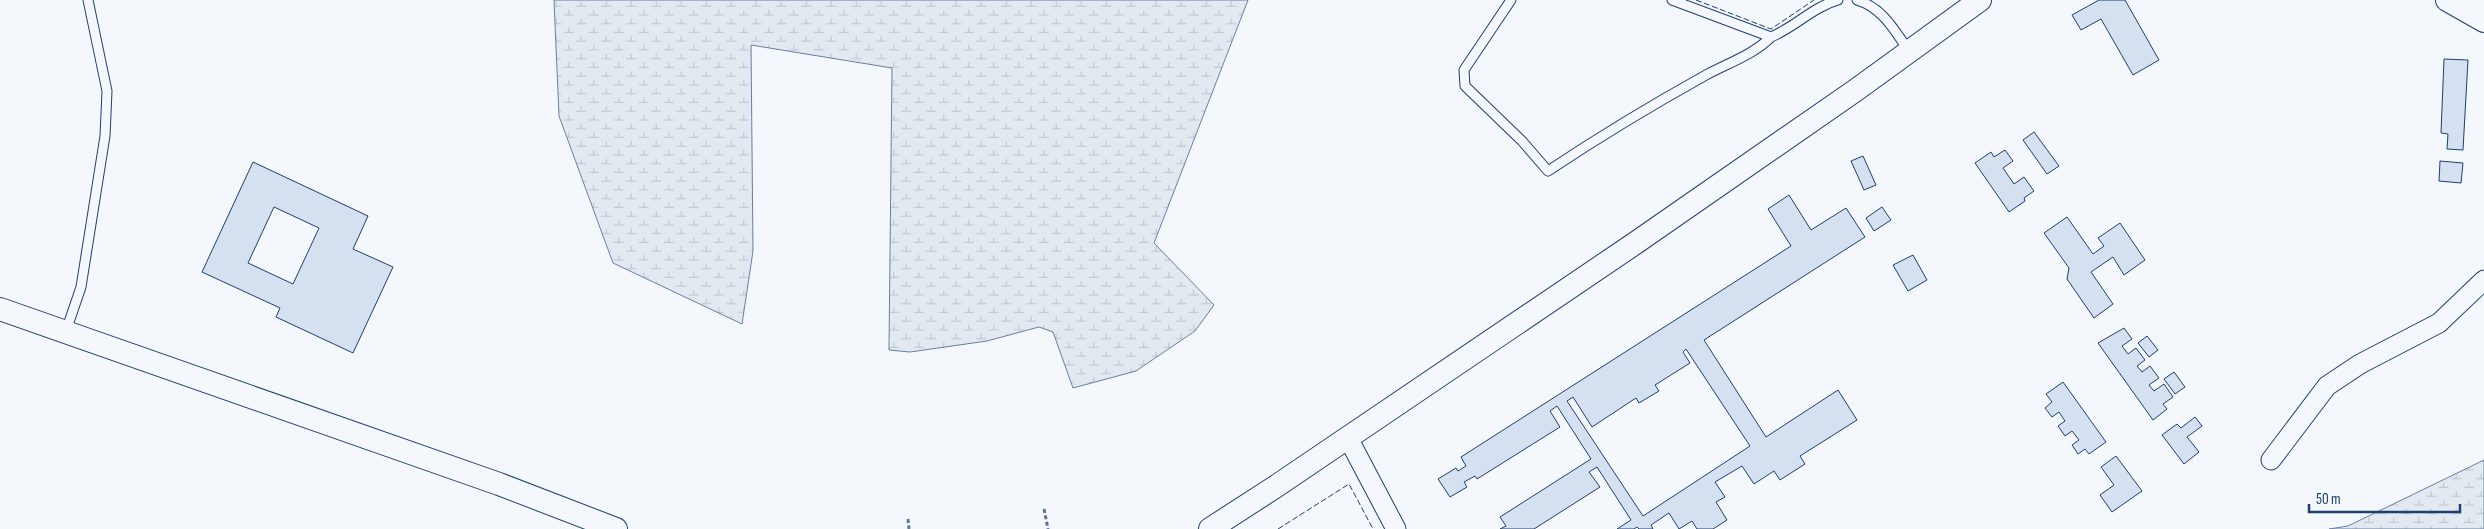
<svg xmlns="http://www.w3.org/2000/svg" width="2484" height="529" font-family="'Sofia Sans Condensed',sans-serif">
	<defs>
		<pattern id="wetland-marsh" width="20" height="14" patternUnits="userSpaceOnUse" patternTransform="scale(1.25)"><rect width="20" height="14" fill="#e3e9f0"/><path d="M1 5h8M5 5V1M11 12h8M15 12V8" fill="none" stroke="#c2c9d1"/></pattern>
	</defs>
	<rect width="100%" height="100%" fill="#f4f7fb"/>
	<!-- wetland -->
	<path fill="url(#wetland-marsh)" stroke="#687fa3" d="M 554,0 L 1248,0 L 1154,243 L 1214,305 L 1195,331 L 1136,371 L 1073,388 L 1053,332 L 1039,327 L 987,341 L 910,352 L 889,350 L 892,68 L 751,45 L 753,251 L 742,324 L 613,263 L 559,116 Z
		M 2484,460 L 2484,529 L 2329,529 L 2348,526 Z"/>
	<!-- building -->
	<path fill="#d5e0f0" stroke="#1d3f73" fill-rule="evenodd" d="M 2099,0 L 2125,0 L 2159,60 L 2133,75 L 2101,19 L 2081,30 L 2072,15 Z
		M 2444,59 L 2468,60 L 2463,150 L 2447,149 L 2448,134 L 2441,133 Z
		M 2034,132 L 2059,166 L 2047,174 L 2023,140 Z
		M 2005,150 L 2013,161 L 2003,168 L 2014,184 L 2024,177 L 2034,191 L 2024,198 L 2025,201 L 2009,212 L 1975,163 L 1991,152 L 1994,157 Z
		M 1863,156 L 1876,185 L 1864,190 L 1851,161 Z
		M 2440,161 L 2463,163 L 2461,183 L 2439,181 Z
		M 253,162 L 368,216 L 353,249 L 393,267 L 353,353 L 276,317 L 280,308 L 202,272 ZM 274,207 L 319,228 L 293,284 L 248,263 Z
		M 1789,195 L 1811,230 L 1846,208 L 1865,237 L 1704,340 L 1766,437 L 1838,390 L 1857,420 L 1800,456 L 1805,464 L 1780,480 L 1774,471 L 1754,484 L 1742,466 L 1715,482 L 1725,497 L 1716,502 L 1727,520 L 1713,529 L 1697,529 L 1692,521 L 1679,529 L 1669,513 L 1651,525 L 1653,529 L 1639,529 L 1637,527 L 1634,529 L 1617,529 L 1631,520 L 1597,467 L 1589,472 L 1600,487 L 1534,529 L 1500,529 L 1506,526 L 1500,517 L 1591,459 L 1557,406 L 1550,411 L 1560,427 L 1477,479 L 1475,476 L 1464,482 L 1467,487 L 1450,497 L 1438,479 L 1456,468 L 1458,471 L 1466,466 L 1461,457 L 1791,246 L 1768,209 ZM 1686,349 L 1750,446 L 1643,516 L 1567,401 L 1573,397 L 1592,427 L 1636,398 L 1639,403 L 1659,391 L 1655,385 L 1690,363 L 1683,352 Z
		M 1882,207 L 1891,220 L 1874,231 L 1866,218 Z
		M 2067,217 L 2093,254 L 2104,246 L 2098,238 L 2120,223 L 2145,260 L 2124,275 L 2113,257 L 2091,272 L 2113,304 L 2094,318 L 2067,279 L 2069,268 L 2044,233 Z
		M 1913,255 L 1927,280 L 1908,291 L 1893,265 Z
		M 2124,328 L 2132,339 L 2122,346 L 2128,354 L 2136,348 L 2145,360 L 2137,366 L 2142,372 L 2150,366 L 2159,378 L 2149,385 L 2154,391 L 2164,384 L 2173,397 L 2163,404 L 2167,409 L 2153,420 L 2098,343 Z
		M 2147,336 L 2158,350 L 2149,357 L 2138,343 Z
		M 2174,372 L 2185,387 L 2175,394 L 2164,379 Z
		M 2063,382 L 2106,442 L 2089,454 L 2085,449 L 2078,454 L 2072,445 L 2079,440 L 2072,431 L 2065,436 L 2058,426 L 2065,421 L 2059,412 L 2052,417 L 2045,408 L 2052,402 L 2046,394 Z
		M 2195,417 L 2202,426 L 2187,437 L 2199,452 L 2184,464 L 2162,435 L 2177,424 L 2181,428 Z
		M 2116,456 L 2142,491 L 2112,512 L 2100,495 L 2114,485 L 2101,467 Z"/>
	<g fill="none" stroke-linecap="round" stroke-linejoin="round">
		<!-- service casing -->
		<g stroke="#1d3f73" stroke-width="11">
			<path id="service" d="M 1511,0 L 1464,70 L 1465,86 L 1522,141 L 1548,171 C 1599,137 1652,105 1706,75 C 1728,63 1753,55 1771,37
				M 1672,0 L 1771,37 C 1795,27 1813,7 1838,0
				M 1857,0 C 1883,8 1894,30 1909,51
				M 66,331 L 81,287 L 105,136 L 107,91 L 88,0"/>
		</g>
		<!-- minor casing -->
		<g stroke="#1d3f73" stroke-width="21">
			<path id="minor" d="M 2471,14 L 2481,0
				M 1348,438 L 1396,529
				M 2271,460 L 2327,386 L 2360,364 L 2439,323 L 2484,280"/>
		</g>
		<!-- tertiary casing -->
		<g stroke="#1d3f73" stroke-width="24">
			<path id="tertiary" d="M 2447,0 L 2484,21
				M 0,309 L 499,484 L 616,529
				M 1210,529 L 1275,487 L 1634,244 L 1856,90 L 1980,0"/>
		</g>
		<!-- path -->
		<path stroke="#5e769c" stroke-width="3" stroke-dasharray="4 2.5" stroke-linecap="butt" d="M 1044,509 L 1048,529
			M 908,519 L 909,529"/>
		<!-- service -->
		<use href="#service" stroke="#f4f7fb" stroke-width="9"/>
		<!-- minor -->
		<use href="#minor" stroke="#f4f7fb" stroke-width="19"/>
		<!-- tertiary -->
		<use href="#tertiary" stroke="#f4f7fb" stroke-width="22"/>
		<!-- fence -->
		<path stroke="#1d3f73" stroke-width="1" stroke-dasharray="6 2.5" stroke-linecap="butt" d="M 1696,0 L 1771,29 L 1814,0
			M 1278,529 L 1349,484 L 1373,529"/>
	</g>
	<!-- scale -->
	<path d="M2309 504v8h151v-8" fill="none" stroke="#1d3f73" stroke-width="2.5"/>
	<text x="2316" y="504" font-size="15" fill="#1d3f73" stroke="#f4f7fb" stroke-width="4" paint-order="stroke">50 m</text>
</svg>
